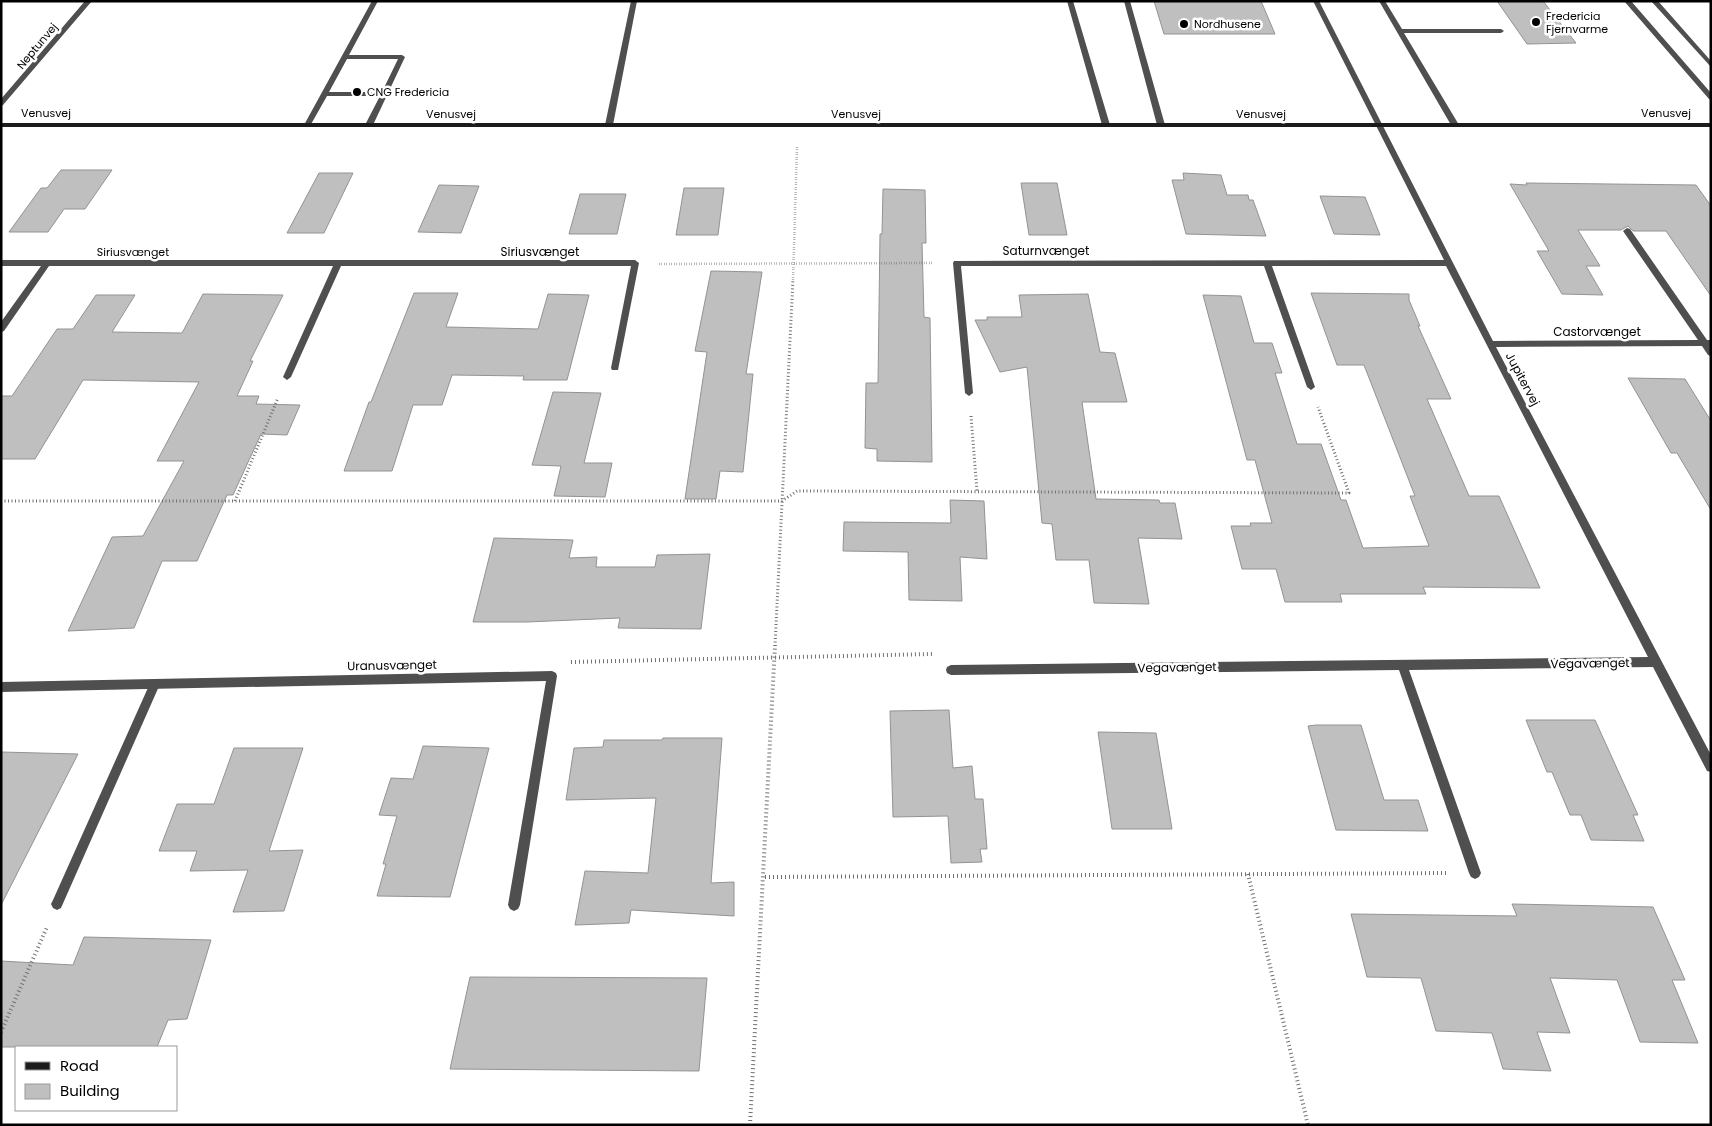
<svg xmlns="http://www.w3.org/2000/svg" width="1712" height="1126" font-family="Poppins,sans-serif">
	<rect width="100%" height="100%" fill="#fff"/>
	<!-- building -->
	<path fill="#bfbfbf" stroke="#939393" d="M 1154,1 L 1261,1 L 1275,34 L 1164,34 Z
		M 1497,1 L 1543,1 L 1576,43 L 1527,44 Z
		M 61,170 L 112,170 L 85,209 L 64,209 L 48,232 L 9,232 L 41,188 L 47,188 Z
		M 319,173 L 353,173 L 324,233 L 287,233 Z
		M 1183,173 L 1221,175 L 1227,195 L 1248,195 L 1249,200 L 1253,200 L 1266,236 L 1186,234 L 1172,180 L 1184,180 Z
		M 1021,183 L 1057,183 L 1067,235 L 1029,235 Z
		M 1526,183 L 1696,185 L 1711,206 L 1711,296 L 1666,231 L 1633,231 L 1628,226 L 1621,230 L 1578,230 L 1600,266 L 1586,266 L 1603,295 L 1562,294 L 1537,251 L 1549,251 L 1510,184 L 1527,185 Z
		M 439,185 L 479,186 L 461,233 L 418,232 Z
		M 684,188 L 724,188 L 718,235 L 676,235 Z
		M 883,189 L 925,190 L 926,243 L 922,243 L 924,317 L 930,318 L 932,462 L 877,461 L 877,449 L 865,448 L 866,383 L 878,383 L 880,234 L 882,234 Z
		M 580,194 L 626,194 L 617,234 L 569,234 Z
		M 1320,196 L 1365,197 L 1380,235 L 1334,234 Z
		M 711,271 L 762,272 L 746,374 L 753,374 L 743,472 L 720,471 L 716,499 L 685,499 L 707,352 L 695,351 Z
		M 414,293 L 458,293 L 446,327 L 538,329 L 548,294 L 589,295 L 567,380 L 523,380 L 524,376 L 452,375 L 442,405 L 413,405 L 392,471 L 344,471 L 369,402 L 371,402 Z
		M 1311,293 L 1409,294 L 1409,300 L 1420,326 L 1418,326 L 1451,399 L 1427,399 L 1469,496 L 1499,496 L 1540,588 L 1423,587 L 1426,594 L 1340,594 L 1342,602 L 1285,602 L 1276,569 L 1242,569 L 1231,526 L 1251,526 L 1250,523 L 1272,523 L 1255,460 L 1247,460 L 1203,295 L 1241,296 L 1254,343 L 1272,343 L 1282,373 L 1275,373 L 1297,444 L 1321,444 L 1341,500 L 1346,500 L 1363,548 L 1429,546 L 1410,496 L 1415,496 L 1364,365 L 1337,365 Z
		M 203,294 L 283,295 L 250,361 L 253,361 L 237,396 L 259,396 L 256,404 L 300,405 L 287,435 L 261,434 L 233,495 L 227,495 L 197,561 L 162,561 L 134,628 L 68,631 L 112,537 L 143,536 L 184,461 L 157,461 L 199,382 L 83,380 L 35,459 L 1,459 L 1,396 L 12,396 L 57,329 L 73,329 L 96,295 L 135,295 L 112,332 L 182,333 Z
		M 1088,294 L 1100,352 L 1115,353 L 1127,402 L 1082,402 L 1096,499 L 1159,500 L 1160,503 L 1175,503 L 1182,539 L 1138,538 L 1149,604 L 1094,603 L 1089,560 L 1056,560 L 1052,524 L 1042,523 L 1027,367 L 1000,372 L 975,320 L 987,320 L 987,317 L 1022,317 L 1019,295 Z
		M 1628,378 L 1685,379 L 1711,421 L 1711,510 L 1677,453 L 1671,453 Z
		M 553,392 L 601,393 L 584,463 L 612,463 L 605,497 L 554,496 L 561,466 L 532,465 Z
		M 950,500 L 984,501 L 987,559 L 960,557 L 962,601 L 909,600 L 908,552 L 843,551 L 844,522 L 951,523 Z
		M 494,538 L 573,540 L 569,558 L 597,557 L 596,567 L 655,567 L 657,555 L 710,554 L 701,629 L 618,628 L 620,618 L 527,622 L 473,622 Z
		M 949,710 L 953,768 L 972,766 L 975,799 L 983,799 L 987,849 L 980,849 L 982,862 L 951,863 L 948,816 L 893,817 L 890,711 Z
		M 1526,720 L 1595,720 L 1638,815 L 1633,815 L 1644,841 L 1591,840 L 1581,815 L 1570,815 L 1552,772 L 1547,772 Z
		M 1316,725 L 1361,725 L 1384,800 L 1418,800 L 1428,831 L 1336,830 L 1308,726 Z
		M 1098,732 L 1156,733 L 1172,829 L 1112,829 Z
		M 663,738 L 722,738 L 711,883 L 734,882 L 734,916 L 631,910 L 629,923 L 575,925 L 585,871 L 648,873 L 656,798 L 566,800 L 574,748 L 603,747 L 604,740 L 662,740 Z
		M 423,746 L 489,748 L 450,897 L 377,896 L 386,864 L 383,864 L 397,816 L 379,815 L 391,778 L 413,779 Z
		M 234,748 L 303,748 L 269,851 L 303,850 L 284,911 L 233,912 L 248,870 L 190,871 L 197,851 L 159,851 L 177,804 L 214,804 Z
		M 1,752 L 78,754 L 1,905 Z
		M 1512,904 L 1653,907 L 1685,980 L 1672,980 L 1698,1043 L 1640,1042 L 1617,980 L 1550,978 L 1570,1033 L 1537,1032 L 1551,1071 L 1503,1069 L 1492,1033 L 1436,1031 L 1421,978 L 1367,977 L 1351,914 L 1517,916 Z
		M 84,937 L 211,940 L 187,1019 L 168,1020 L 157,1047 L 1,1047 L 1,961 L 73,965 Z
		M 470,977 L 707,978 L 699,1071 L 450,1069 Z"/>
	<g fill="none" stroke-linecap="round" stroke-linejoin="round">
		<!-- path-far2 -->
		<path stroke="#717171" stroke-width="2.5" stroke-dasharray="0.5 2" stroke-linecap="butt" d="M 659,264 L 932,263
			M 793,280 L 797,147"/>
		<!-- path-far1 -->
		<path stroke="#717171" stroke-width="3" stroke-dasharray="1 2.5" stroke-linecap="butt" d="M 971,416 L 977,491
			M 1,501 L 782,501 L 797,491 L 1349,493 L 1318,407
			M 235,501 L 278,398
			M 775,646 L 793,279"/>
		<!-- path -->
		<path stroke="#717171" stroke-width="4" stroke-dasharray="1 3" stroke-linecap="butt" d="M 571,662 L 932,654
			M 1248,874 L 1308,1125
			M 765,877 L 1447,873
			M 1,1032 L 47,927
			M 750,1125 L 775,645"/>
		<!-- lane -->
		<path fill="#4f4f4f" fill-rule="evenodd" d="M 372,1 L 378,1 L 349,55 L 402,55 L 405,57 L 373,125 L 369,127 L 365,125 L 380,96 L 327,96 L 310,126 L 306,126 L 304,125 ZM 347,59 L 398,59 L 382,92 L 329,92 Z
			M 631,1 L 637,1 L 613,125 L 609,127 L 605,125 Z
			M 1067,1 L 1073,1 L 1110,125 L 1108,126 L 1102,125 Z
			M 1124,1 L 1130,1 L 1165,125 L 1163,126 L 1157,125 Z
			M 1379,1 L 1385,1 L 1402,29 L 1501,29 L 1504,31 L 1501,33 L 1404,33 L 1459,125 L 1457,126 L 1451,125 Z
			M 1624,1 L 1631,1 L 1711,93 L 1711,100 L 1709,99 Z
			M 1651,1 L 1658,1 L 1711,61 L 1711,67 Z
			M 155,679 L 159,681 L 160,684 L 61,908 L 57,910 L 53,908 L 51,904 L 53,900 L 151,681 Z"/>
		<!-- street -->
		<path fill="#4f4f4f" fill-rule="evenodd" d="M 85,1 L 92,1 L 3,105 L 1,106 L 1,99 Z
			M 1313,1 L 1319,1 L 1493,341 L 1698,340 L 1623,231 L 1627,228 L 1630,229 L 1707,340 L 1711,340 L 1711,356 L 1708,355 L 1702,346 L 1496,347 L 1711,755 L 1711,772 L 1707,771 L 1653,667 L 1409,670 L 1481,873 L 1479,877 L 1475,879 L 1471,877 L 1469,873 L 1399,670 L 951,675 L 947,673 L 946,670 L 947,667 L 951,665 L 1648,657 L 1446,266 L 1272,266 L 1315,387 L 1311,390 L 1307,387 L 1264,266 L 961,266 L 973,393 L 969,396 L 965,393 L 953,263 L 954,261 L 1444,260 Z
			M 1,260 L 635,260 L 639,263 L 618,370 L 612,370 L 611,368 L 631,266 L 341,266 L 291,377 L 287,380 L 283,377 L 333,266 L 49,266 L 4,331 L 1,332 L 1,322 L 41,266 L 1,266 Z
			M 552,671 L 556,673 L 557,676 L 520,905 L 518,909 L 514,911 L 510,909 L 508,905 L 546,681 L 1,692 L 1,682 Z"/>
		<!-- secondary -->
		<path fill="#1c1c1c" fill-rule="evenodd" d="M 1,123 L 1711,123 L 1711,127 L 1,127 Z"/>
	</g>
	<!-- markers -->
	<g fill="#000" stroke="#fff" stroke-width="2">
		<circle cx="1536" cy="22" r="5"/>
		<circle cx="1184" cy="24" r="5"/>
		<circle cx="357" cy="92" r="5"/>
	</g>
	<g text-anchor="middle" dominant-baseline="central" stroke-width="5" stroke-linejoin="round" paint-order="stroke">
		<!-- far-poi labels -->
		<g font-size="11" fill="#000" stroke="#fff" text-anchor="start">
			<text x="1546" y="16">Fredericia<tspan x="1546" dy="13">Fjernvarme</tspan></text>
			<text x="1194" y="24">Nordhusene</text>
			<text x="367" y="92">CNG Fredericia</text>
		</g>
		<!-- far-street labels -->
		<g font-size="11" fill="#000" stroke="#fff">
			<text transform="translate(37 46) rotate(-50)">Neptunvej</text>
			<text x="46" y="113">Venusvej</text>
			<text x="1666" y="113">Venusvej</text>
			<text x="451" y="114">Venusvej</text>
			<text x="856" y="114">Venusvej</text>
			<text x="1261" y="114">Venusvej</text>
			<text x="133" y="252">Siriusvænget</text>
		</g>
		<!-- street labels -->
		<g font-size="12" fill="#000" stroke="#fff">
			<text x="1046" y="250">Saturnvænget</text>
			<text x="540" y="251">Siriusvænget</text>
			<text x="1597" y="331">Castorvænget</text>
			<text transform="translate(1523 379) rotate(62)">Jupitervej</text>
			<text transform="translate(1590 663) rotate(-1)">Vegavænget</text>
			<text transform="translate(392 665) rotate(-1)">Uranusvænget</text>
			<text transform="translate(1177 667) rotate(-1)">Vegavænget</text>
		</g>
	</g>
	<!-- border -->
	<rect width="1712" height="1126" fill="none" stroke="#000000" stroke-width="5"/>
	<!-- legend -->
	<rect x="15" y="1046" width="162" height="65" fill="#ffffff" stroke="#999999"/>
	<rect x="25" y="1062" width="25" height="8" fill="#1c1c1c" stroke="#999999"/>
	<text x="60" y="1071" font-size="15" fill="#000000">Road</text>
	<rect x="25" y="1084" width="25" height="15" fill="#bfbfbf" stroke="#999999"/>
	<text x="60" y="1096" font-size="15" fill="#000000">Building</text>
</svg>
